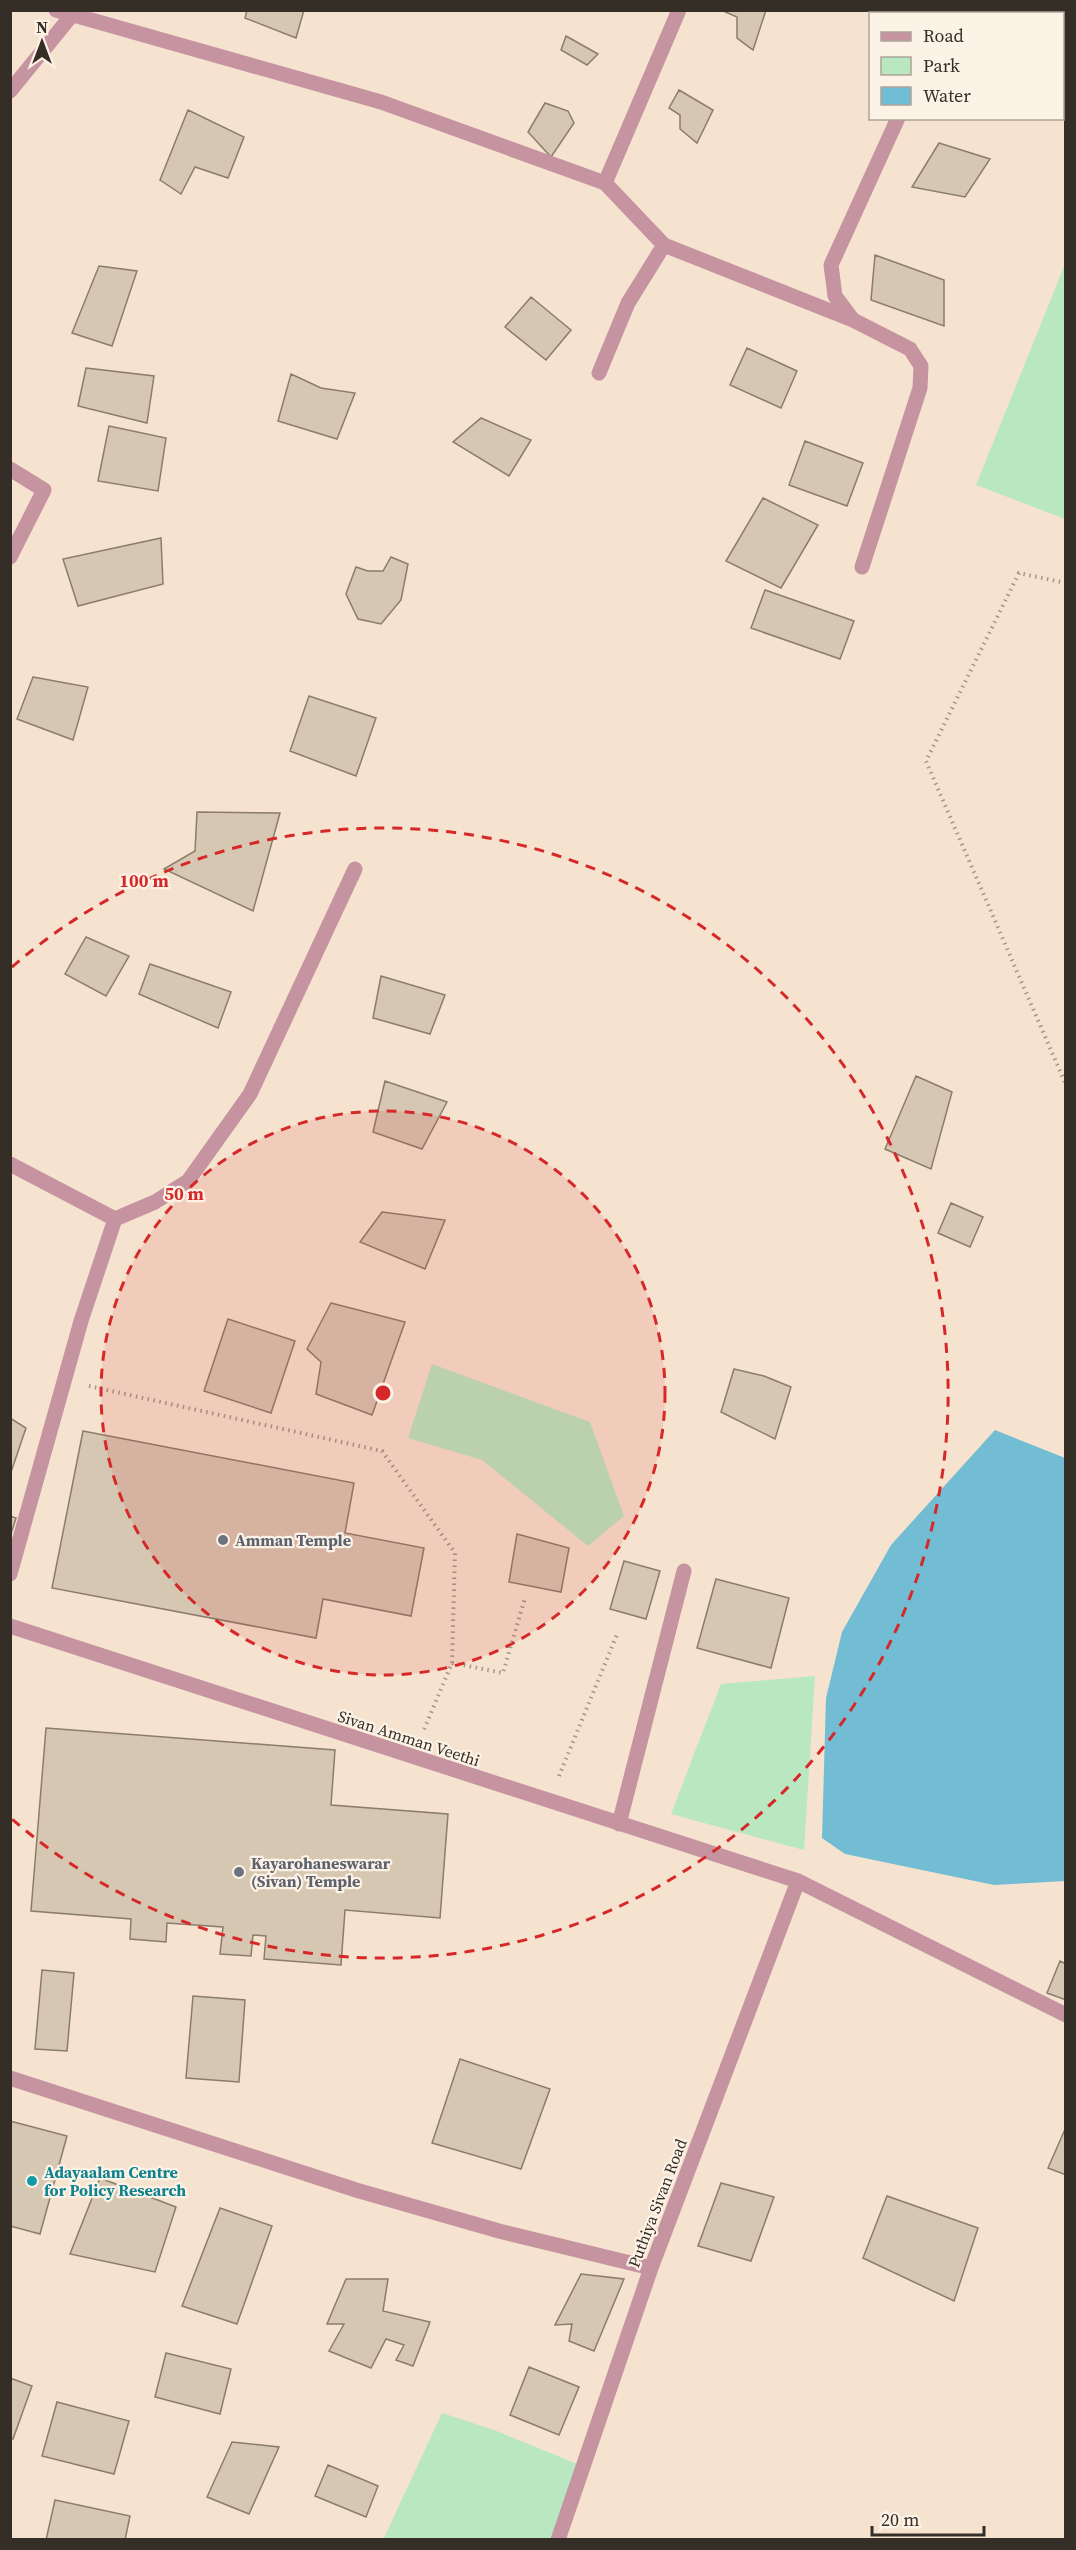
<svg xmlns="http://www.w3.org/2000/svg" width="1076" height="2550" font-family="'Source Serif 4',serif">
	<rect width="100%" height="100%" fill="#f5e3cf"/>
	<!-- green -->
	<path fill="#b8e7c0" d="M 1065,264 L 1066,519 L 1065,519 L 976,485 Z
		M 432,1364 L 590,1422 L 624,1516 L 588,1546 L 482,1460 L 408,1438 Z
		M 815,1676 L 804,1850 L 671,1814 L 721,1684 Z
		M 442,2413 L 494,2430 L 582,2466 L 558,2539 L 383,2540 Z"/>
	<!-- water -->
	<path fill="#72bdd4" d="M 995,1430 L 1065,1458 L 1065,1881 L 994,1885 L 845,1854 L 822,1838 L 826,1698 L 842,1632 L 891,1545 Z"/>
	<!-- building -->
	<path fill="#d6c7b2" stroke="#8a7d69" stroke-width="1.5" d="M 247,10 L 304,10 L 296,38 L 245,18 Z
		M 721,10 L 766,10 L 753,50 L 737,38 L 737,17 Z
		M 1034,10 L 1066,10 L 1066,75 L 1062,75 L 1062,14 L 1033,14 Z
		M 566,36 L 598,54 L 587,65 L 561,50 Z
		M 679,90 L 713,110 L 697,143 L 680,129 L 680,115 L 669,108 Z
		M 545,103 L 568,111 L 574,123 L 551,157 L 528,132 Z
		M 188,110 L 244,137 L 228,178 L 195,167 L 181,194 L 160,180 Z
		M 939,143 L 990,159 L 965,197 L 912,187 Z
		M 875,255 L 944,280 L 944,326 L 871,300 Z
		M 99,266 L 137,271 L 112,346 L 72,333 Z
		M 531,297 L 571,330 L 546,360 L 505,327 Z
		M 747,348 L 797,371 L 781,408 L 730,385 Z
		M 86,368 L 154,376 L 147,423 L 78,406 Z
		M 291,374 L 321,388 L 355,393 L 337,439 L 278,421 Z
		M 481,418 L 531,440 L 509,476 L 453,442 Z
		M 109,426 L 166,438 L 158,491 L 98,481 Z
		M 805,441 L 863,463 L 847,506 L 789,485 Z
		M 763,498 L 818,525 L 781,588 L 726,561 Z
		M 161,538 L 163,584 L 78,606 L 63,559 Z
		M 391,557 L 408,564 L 401,600 L 381,624 L 358,619 L 346,594 L 356,567 L 368,571 L 383,571 Z
		M 765,590 L 854,621 L 840,659 L 751,628 Z
		M 33,677 L 88,687 L 73,740 L 17,719 Z
		M 309,696 L 376,718 L 356,776 L 290,751 Z
		M 197,812 L 280,813 L 253,911 L 164,869 L 195,851 Z
		M 86,937 L 129,956 L 106,996 L 65,974 Z
		M 150,964 L 231,992 L 218,1028 L 139,994 Z
		M 381,976 L 445,995 L 430,1034 L 373,1018 Z
		M 916,1076 L 952,1092 L 931,1169 L 885,1149 Z
		M 385,1081 L 447,1102 L 422,1149 L 373,1132 Z
		M 951,1203 L 983,1217 L 970,1247 L 938,1233 Z
		M 382,1212 L 445,1220 L 425,1269 L 360,1242 Z
		M 331,1303 L 405,1322 L 372,1415 L 316,1394 L 321,1362 L 307,1349 Z
		M 228,1319 L 295,1341 L 271,1413 L 204,1391 Z
		M 734,1369 L 764,1376 L 791,1387 L 775,1439 L 721,1412 Z
		M 10,1418 L 26,1428 L 10,1475 Z
		M 83,1431 L 354,1483 L 345,1533 L 424,1548 L 411,1616 L 323,1599 L 316,1638 L 52,1588 Z
		M 10,1516 L 16,1518 L 10,1537 Z
		M 517,1534 L 569,1548 L 561,1592 L 509,1582 Z
		M 624,1561 L 660,1571 L 646,1619 L 610,1609 Z
		M 716,1579 L 789,1598 L 771,1668 L 697,1648 Z
		M 46,1728 L 335,1750 L 331,1805 L 448,1814 L 440,1918 L 345,1910 L 341,1965 L 264,1959 L 266,1936 L 253,1935 L 251,1956 L 220,1954 L 223,1927 L 167,1923 L 166,1942 L 130,1939 L 131,1919 L 31,1911 Z
		M 1060,1961 L 1066,1964 L 1066,2000 L 1047,1993 Z
		M 42,1970 L 74,1973 L 67,2051 L 35,2049 Z
		M 193,1996 L 245,2000 L 239,2082 L 186,2078 Z
		M 460,2059 L 550,2089 L 521,2169 L 432,2143 Z
		M 10,2121 L 67,2136 L 40,2234 L 10,2226 Z
		M 1066,2127 L 1066,2175 L 1048,2168 Z
		M 100,2178 L 176,2207 L 155,2272 L 70,2254 Z
		M 721,2183 L 774,2197 L 751,2261 L 698,2246 Z
		M 887,2196 L 978,2228 L 954,2301 L 863,2258 Z
		M 220,2208 L 272,2226 L 237,2324 L 182,2306 Z
		M 581,2274 L 624,2279 L 594,2351 L 569,2341 L 572,2324 L 555,2325 Z
		M 346,2279 L 388,2279 L 383,2311 L 430,2322 L 413,2366 L 396,2360 L 404,2345 L 386,2339 L 371,2368 L 329,2351 L 344,2324 L 327,2324 Z
		M 166,2353 L 231,2369 L 220,2414 L 155,2397 Z
		M 529,2367 L 579,2387 L 559,2435 L 510,2415 Z
		M 10,2378 L 32,2386 L 13,2439 L 10,2438 Z
		M 57,2402 L 129,2421 L 114,2474 L 42,2456 Z
		M 232,2442 L 279,2447 L 249,2514 L 207,2497 Z
		M 328,2465 L 378,2486 L 366,2517 L 315,2496 Z
		M 55,2500 L 130,2516 L 125,2540 L 46,2540 Z"/>
	<g fill="none" stroke-linecap="round" stroke-linejoin="round">
		<!-- path -->
		<path stroke="#a49688" stroke-width="4" stroke-dasharray="1.5 4.5" stroke-linecap="butt" d="M 1066,583 L 1019,573 L 926,761 L 1066,1085
			M 89,1386 L 382,1451 L 455,1553 L 452,1663 L 423,1732
			M 452,1663 L 503,1673 L 525,1598
			M 559,1776 L 618,1632"/>
		<!-- street -->
		<path stroke="#c693a0" stroke-width="15" d="M 56,10 L 381,102 L 605,183
			M 945,14 L 947,10
			M 10,91 L 76,10
			M 664,245 L 853,320
			M 599,373 L 628,303 L 664,245 L 605,183 L 679,10
			M 10,469 L 44,490 L 10,557
			M 862,567 L 920,388 L 921,366 L 910,349 L 853,320 L 835,296 L 831,265 L 898,118
			M 10,1164 L 115,1219 L 81,1321 L 10,1574
			M 115,1219 L 155,1202 L 188,1181 L 250,1094 L 355,869
			M 10,1626 L 798,1881 L 1066,2015
			M 619,1824 L 684,1571
			M 10,2078 L 356,2190 L 499,2231 L 651,2268
			M 558,2540 L 651,2268 L 798,1881"/>
	</g>
	<!-- distance rings -->
	<circle cx="383" cy="1393" r="282" fill="#d62828" fill-opacity=".12"/>
	<g fill="none" stroke="#d62828" stroke-width="3" stroke-dasharray="10 8">
		<circle cx="383" cy="1393" r="282"/>
		<path d="M12 967A565 565 0 1 1 12 1819"/>
	</g>
	<!-- markers -->
	<g fill="#6b7280" stroke="#fdf2e6" stroke-width="2">
		<circle cx="223" cy="1540" r="6"/>
		<circle cx="239" cy="1872" r="6"/>
	</g>
	<circle fill="#0f9aa8" stroke="#fdf2e6" stroke-width="2" cx="32" cy="2181" r="6"/>
	<g text-anchor="middle" dominant-baseline="central" stroke-width="4.5" stroke-linejoin="round" paint-order="stroke">
		<!-- worship labels -->
		<g font-size="16" font-weight="bold" fill="#5b616d" stroke="#fdf2e6" text-anchor="start">
			<text x="235" y="1540">Amman Temple</text>
			<text x="251" y="1863">Kayarohaneswarar<tspan x="251" dy="18">(Sivan) Temple</tspan></text>
		</g>
		<!-- street labels -->
		<g font-size="16" fill="#352e27" stroke="#fdf2e6">
			<text transform="translate(409 1738) rotate(18)">Sivan Amman Veethi</text>
			<text transform="translate(657 2203) rotate(-69)">Puthiya Sivan Road</text>
		</g>
		<!-- culture labels -->
		<g font-size="16" font-weight="bold" fill="#0d838f" stroke="#fdf2e6" text-anchor="start">
			<text x="44" y="2172">Adayaalam Centre<tspan x="44" dy="18">for Policy Research</tspan></text>
		</g>
	</g>
	<circle cx="383" cy="1393" r="9" fill="#d62828" stroke="#fdf2e6" stroke-width="3"/>
	<g font-size="18" text-anchor="middle" font-weight="bold" fill="#d62828" stroke="#fdf2e6" stroke-width="4.5" stroke-linejoin="round" paint-order="stroke">
		<text x="144" y="887">100 m</text>
		<text x="184" y="1200">50 m</text>
	</g>
	<!-- border -->
	<rect width="1076" height="2550" fill="none" stroke="#352e27" stroke-width="24"/>
	<!-- legend -->
	<rect x="869" y="12" width="195" height="108" fill="#fdf2e6" stroke="#ada49a" stroke-width="1.5"/>
	<rect x="881" y="32" width="30" height="9" fill="#c693a0" stroke="#ada49a" stroke-width="1.5"/>
	<text x="923" y="42" font-size="18" fill="#352e27">Road</text>
	<rect x="881" y="57" width="30" height="18" fill="#b8e7c0" stroke="#ada49a" stroke-width="1.5"/>
	<text x="923" y="72" font-size="18" fill="#352e27">Park</text>
	<rect x="881" y="87" width="30" height="18" fill="#72bdd4" stroke="#ada49a" stroke-width="1.5"/>
	<text x="923" y="102" font-size="18" fill="#352e27">Water</text>
	<!-- north arrow -->
	<g transform="translate(42 42)" stroke="#fdf2e6" stroke-width="4.5" paint-order="stroke">
	<path d="M0-4.5L10 22L0 15L-10 22Z" fill="#352e27"/>
	<text y="-9" font-size="16" font-weight="bold" text-anchor="middle" fill="#352e27">N</text>
	</g>
	<!-- scale -->
	<path d="M872 2526v9h112v-9" fill="none" stroke="#352e27" stroke-width="3"/>
	<text x="881" y="2526" font-size="18" fill="#352e27" stroke="#fdf2e6" stroke-width="4.5" paint-order="stroke">20 m</text>
</svg>
